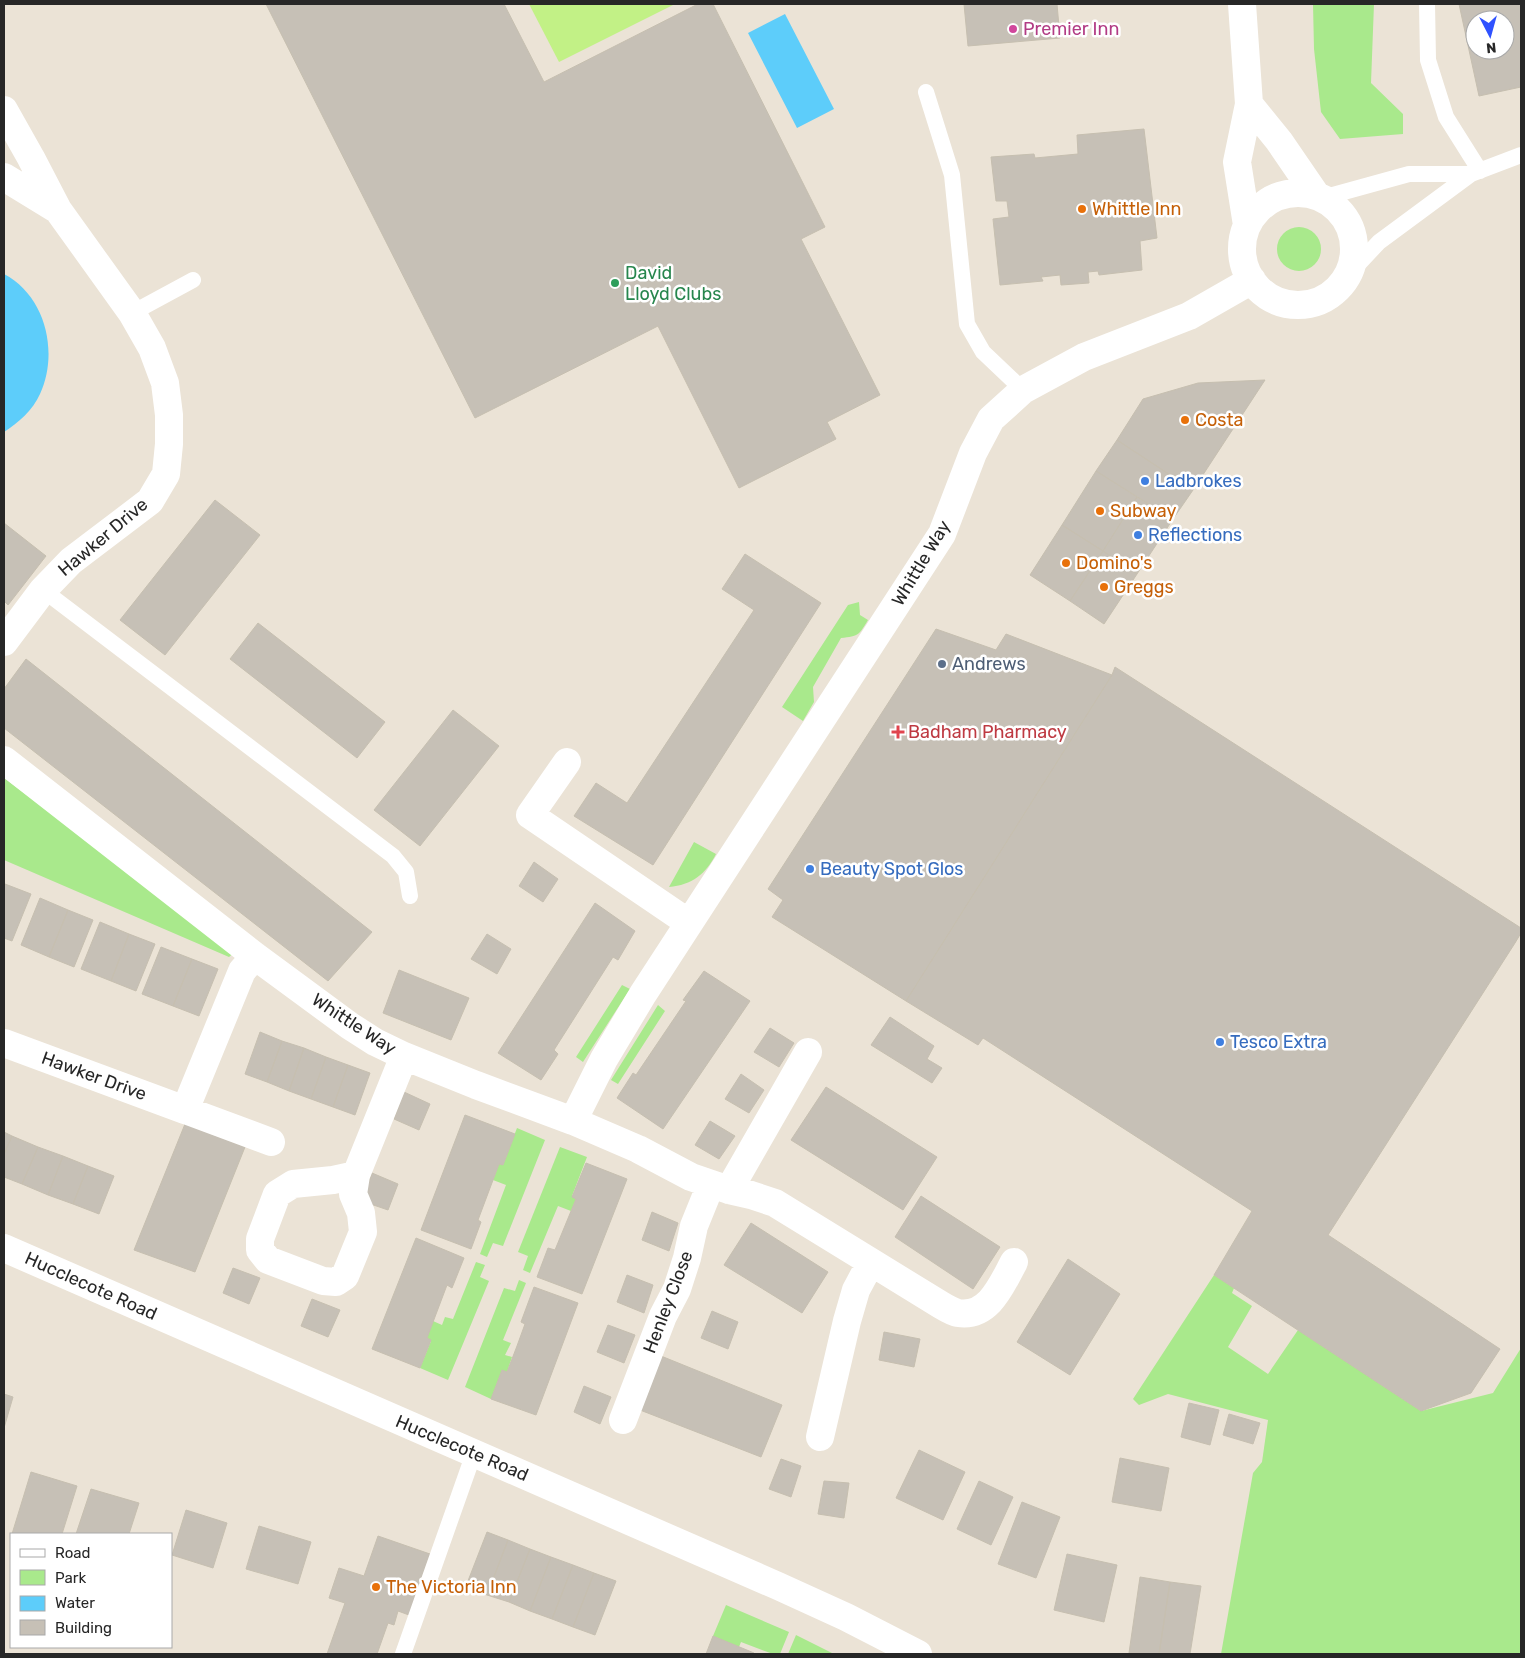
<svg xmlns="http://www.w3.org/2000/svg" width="1525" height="1658" font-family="Rubik,sans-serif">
	<rect width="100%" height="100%" fill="#ebe3d6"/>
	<!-- green -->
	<path fill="#a9e98c" d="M 1313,4 L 1374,4 L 1371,83 L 1403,114 L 1403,134 L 1340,139 L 1321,112 L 1314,49 Z
		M1277 249a22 22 0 1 1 44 0a22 22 0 1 1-44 0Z
		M 859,602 L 860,615 L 868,620 C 859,635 859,636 841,638 L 813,687 L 814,702 L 803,721 L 782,707 L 848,605 Z
		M 4,778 L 236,951 L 229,957 L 4,860 Z
		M 694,842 L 716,854 C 706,874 692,885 669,887 Z
		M 622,985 L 630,989 L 583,1062 L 576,1057 Z
		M 658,1005 L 665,1011 L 618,1084 L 611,1080 Z
		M 517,1128 L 545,1140 L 503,1246 L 493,1243 L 487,1257 L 480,1254 L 506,1185 L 493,1180 L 499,1164 L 503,1165 Z
		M 560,1147 L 587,1157 L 572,1196 L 576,1199 L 571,1211 L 558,1206 L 530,1273 L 523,1270 L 528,1256 L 518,1252 Z
		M 476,1262 L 485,1265 L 480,1277 L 489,1281 L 448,1380 L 420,1368 L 431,1341 L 427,1338 L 433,1321 L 442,1325 L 445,1317 L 453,1319 Z
		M 1214,1275 L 1234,1288 L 1232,1293 L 1252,1306 L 1228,1347 L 1268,1374 L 1298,1330 L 1421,1411 L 1493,1393 L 1521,1348 L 1521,1654 L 1221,1654 L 1253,1473 L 1262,1462 L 1268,1420 L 1168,1394 L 1139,1405 L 1133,1399 Z
		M 519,1280 L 526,1283 L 503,1340 L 511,1343 L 505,1355 L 512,1357 L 507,1372 L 502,1370 L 491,1399 L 465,1387 L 504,1288 L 515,1291 Z
		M 726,1605 L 789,1632 L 780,1654 L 773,1654 L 741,1642 L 739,1647 L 713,1636 Z
		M 796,1635 L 834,1654 L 788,1654 Z"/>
	<!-- pitch -->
	<path fill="#c2f186" d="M 529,4 L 675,4 L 559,62 Z"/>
	<!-- water -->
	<path fill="#5dcdfa" d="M 785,14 L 834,109 L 797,128 L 748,33 Z
		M 4,274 C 46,296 59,353 40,394 C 33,410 18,423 4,432 Z"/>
	<!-- building -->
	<path fill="#c6c0b6" stroke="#c6bfb0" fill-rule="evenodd" d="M 266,4 L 504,4 L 544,82 L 698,4 L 713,4 L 825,227 L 801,239 L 880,395 L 827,422 L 836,439 L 739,488 L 658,326 L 475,418 Z
		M 964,4 L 1057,4 L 1060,38 L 968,46 Z
		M 1459,4 L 1521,4 L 1521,87 L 1479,96 ZM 1475,20 L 1505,20 L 1505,50 L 1475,50 Z
		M 1144,129 L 1157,238 L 1140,241 L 1142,270 L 1099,275 L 1098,271 L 1088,272 L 1089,283 L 1061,285 L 1060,275 L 1041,277 L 1043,281 L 1000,285 L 993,219 L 1009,217 L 1007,201 L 996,201 L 991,157 L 1034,154 L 1035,158 L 1078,154 L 1077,135 Z
		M 1265,380 L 1193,490 L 1117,440 L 1143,399 L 1198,383 Z
		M 1117,440 L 1193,490 L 1173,519 L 1096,471 Z
		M 1096,471 L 1137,497 L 1103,551 L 1062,525 Z
		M 1137,497 L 1173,519 L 1137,574 L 1103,551 Z
		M 215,500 L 260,535 L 165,655 L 120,620 Z
		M 4,523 L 46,556 L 8,605 L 4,601 Z
		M 1062,525 L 1103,551 L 1070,601 L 1030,575 Z
		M 1103,551 L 1137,574 L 1104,624 L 1070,601 Z
		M 745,554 L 821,603 L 653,865 L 574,816 L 596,783 L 627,803 L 754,610 L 722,589 Z
		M 258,623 L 385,722 L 357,758 L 230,659 Z
		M 936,629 L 996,650 L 1006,634 L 1112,675 L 906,1001 L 772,917 L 783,900 L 768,889 Z
		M 26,659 L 372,932 L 328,981 L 4,728 L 4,689 Z
		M 1115,667 L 1521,928 L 1521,933 L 1515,943 L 1328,1235 L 1500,1349 L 1471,1393 L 1421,1411 L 1214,1275 L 1252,1211 L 983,1038 L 978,1045 L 906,1001 L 1112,675 Z
		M 453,710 L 499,746 L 420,846 L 374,810 Z
		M 534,862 L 558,879 L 543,902 L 519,886 Z
		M 5,884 L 31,894 L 12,941 L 4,938 L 4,888 Z
		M 40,898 L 68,910 L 49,957 L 21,945 Z
		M 595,903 L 635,931 L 618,960 L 613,957 L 554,1050 L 558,1054 L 541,1080 L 498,1053 Z
		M 68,910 L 93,920 L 74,967 L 49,957 Z
		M 100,922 L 129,934 L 111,981 L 81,969 Z
		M 129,934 L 155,944 L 136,991 L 111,981 Z
		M 487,934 L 511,949 L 497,974 L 471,959 Z
		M 161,947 L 192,959 L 173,1006 L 142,994 Z
		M 192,959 L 218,969 L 199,1016 L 173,1006 Z
		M 399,970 L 469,998 L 451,1040 L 383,1013 Z
		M 704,971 L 750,1001 L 663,1129 L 617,1098 L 633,1073 L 636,1075 L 686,1001 L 683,1000 Z
		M 890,1017 L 934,1046 L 927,1059 L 942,1068 L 932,1083 L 871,1045 Z
		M 770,1028 L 794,1043 L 779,1067 L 754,1052 Z
		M 260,1032 L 282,1041 L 267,1082 L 245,1074 Z
		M 282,1041 L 304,1048 L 289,1091 L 267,1082 Z
		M 304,1048 L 326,1057 L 311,1099 L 289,1091 Z
		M 326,1057 L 348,1065 L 333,1107 L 311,1099 Z
		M 348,1065 L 370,1073 L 355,1115 L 333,1107 Z
		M 741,1074 L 764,1090 L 749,1113 L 725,1099 Z
		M 826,1087 L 937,1157 L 903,1210 L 791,1140 Z
		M 404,1092 L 430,1104 L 419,1130 L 394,1119 Z
		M 465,1115 L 515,1134 L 503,1165 L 499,1164 L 478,1220 L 481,1222 L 471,1249 L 421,1230 Z
		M 710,1121 L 735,1136 L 719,1159 L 695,1145 Z
		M 185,1124 L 245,1147 L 195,1272 L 134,1250 Z
		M 4,1132 L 12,1136 L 4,1154 Z
		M 12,1136 L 38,1147 L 22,1184 L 4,1177 L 4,1154 Z
		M 38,1147 L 63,1156 L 48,1195 L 22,1184 Z
		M 63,1156 L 88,1166 L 73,1204 L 48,1195 Z
		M 586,1163 L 627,1179 L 582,1294 L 537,1277 L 548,1248 L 555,1250 L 576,1199 L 572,1197 Z
		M 88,1166 L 114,1176 L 99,1214 L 73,1204 Z
		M 372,1173 L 398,1184 L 388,1210 L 362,1201 Z
		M 921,1196 L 1000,1247 L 973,1289 L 895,1237 Z
		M 652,1212 L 678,1223 L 669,1251 L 642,1240 Z
		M 751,1223 L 828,1272 L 802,1313 L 724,1265 Z
		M 416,1238 L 464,1258 L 452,1288 L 447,1285 L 427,1338 L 431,1340 L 420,1368 L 372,1349 Z
		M 1068,1259 L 1120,1294 L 1070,1375 L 1017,1342 Z
		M 233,1268 L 260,1278 L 249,1304 L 223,1293 Z
		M 627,1275 L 653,1285 L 644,1313 L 617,1302 Z
		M 534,1287 L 578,1303 L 536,1415 L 491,1399 L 502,1370 L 507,1372 L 517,1346 L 525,1324 L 521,1322 Z
		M 312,1299 L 340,1310 L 328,1337 L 301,1326 Z
		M 712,1311 L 738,1322 L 728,1349 L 701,1338 Z
		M 608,1325 L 635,1335 L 624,1363 L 597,1352 Z
		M 884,1332 L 920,1339 L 914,1367 L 879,1360 Z
		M 661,1356 L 782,1405 L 761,1457 L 640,1410 Z
		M 584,1386 L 611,1397 L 600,1424 L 574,1412 Z
		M 4,1394 L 13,1397 L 4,1428 Z
		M 1189,1403 L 1219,1410 L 1210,1445 L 1181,1437 Z
		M 1229,1414 L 1260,1423 L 1253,1444 L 1223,1435 Z
		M 919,1450 L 965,1472 L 943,1520 L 896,1498 Z
		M 1120,1458 L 1169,1468 L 1161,1511 L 1112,1502 Z
		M 781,1459 L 801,1466 L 791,1497 L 769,1489 Z
		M 31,1472 L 77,1486 L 62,1534 L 12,1534 Z
		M 824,1481 L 849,1483 L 844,1518 L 818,1514 Z
		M 979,1481 L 1013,1497 L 991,1545 L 957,1529 Z
		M 91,1489 L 139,1503 L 129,1534 L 76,1534 Z
		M 1022,1502 L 1060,1517 L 1036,1578 L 998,1564 Z
		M 186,1510 L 227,1523 L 213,1568 L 172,1555 Z
		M 259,1526 L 311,1542 L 298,1584 L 246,1569 Z
		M 487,1532 L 508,1540 L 487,1595 L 466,1586 Z
		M 378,1536 L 430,1554 L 409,1615 L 398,1611 L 394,1625 L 388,1623 L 377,1654 L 327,1654 L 345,1603 L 329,1598 L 339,1568 L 364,1576 Z
		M 508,1540 L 530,1549 L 509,1602 L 487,1595 Z
		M 530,1549 L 551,1557 L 530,1611 L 509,1602 Z
		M 1067,1554 L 1117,1565 L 1104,1622 L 1054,1610 Z
		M 551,1557 L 573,1565 L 552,1619 L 530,1611 Z
		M 573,1565 L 594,1573 L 573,1627 L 552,1619 Z
		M 594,1573 L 616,1581 L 595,1635 L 573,1627 Z
		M 1140,1577 L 1170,1582 L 1159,1654 L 1129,1653 Z
		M 1170,1582 L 1201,1586 L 1190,1654 L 1159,1654 Z
		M 713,1636 L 754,1653 L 754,1654 L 706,1654 Z"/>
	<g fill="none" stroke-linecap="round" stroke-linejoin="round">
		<!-- service -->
		<path stroke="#fff" stroke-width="16" d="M 1427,4 L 1428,60 L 1446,117 L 1480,171
			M 926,92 L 952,175 L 967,324 L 983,352 L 1023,390
			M 1322,198 L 1409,174 L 1471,174
			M 1348,275 L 1379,242 L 1471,174 L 1521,155
			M 132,313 L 193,280
			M 43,590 L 393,856 L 406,872 L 410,896
			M 403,1654 L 474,1453"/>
		<!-- minor -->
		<path stroke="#fff" stroke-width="28" d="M 1242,4 L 1249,104 L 1237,162 L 1247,225
			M 1249,104 L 1279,141 L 1316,195
			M 4,110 L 31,158 L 58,210 L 132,313 L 152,348 L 165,383 L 169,415 L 169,444 L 166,474 L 150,501 L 71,561 L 43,590 L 4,642
			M 4,177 L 58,210
			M1242 249a56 56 0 1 1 112 0a56 56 0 1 1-112 0Z
			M 4,760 L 255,956 L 350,1026 L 375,1042 L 404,1056 L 476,1085 L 573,1121 L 638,1149 L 691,1177 L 729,1190 L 751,1195 L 775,1203 L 941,1305 C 946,1308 953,1312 958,1313 C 989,1318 1002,1284 1014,1262
			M 567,762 L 530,815 L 689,923
			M 255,956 L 242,971 L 185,1110 L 271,1142
			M 4,1043 L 185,1110
			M 573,1121 L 604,1059 L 643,994 L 942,534 L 973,453 L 991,419 L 1023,390 L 1084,357 L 1189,316 L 1252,280
			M 356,1175 L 333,1180 L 293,1184 L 277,1194 L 260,1239 L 260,1250 L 268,1260 L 323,1281 L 336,1282 L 345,1276 L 363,1232 L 361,1213 L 353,1194 L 356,1175 L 404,1056
			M 729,1190 L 808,1052
			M 623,1420 L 663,1316 L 677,1289 L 687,1258 L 694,1226 L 711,1184
			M 820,1437 L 847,1321 L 856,1290 L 871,1262"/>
		<!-- tertiary -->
		<path stroke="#fff" stroke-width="28" d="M 4,1248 L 778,1586 L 846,1617 L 918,1654"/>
	</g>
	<!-- markers -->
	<circle fill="#d1479c" stroke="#fff" stroke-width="2" cx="1013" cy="29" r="5"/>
	<g fill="#e8710a" stroke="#fff" stroke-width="2">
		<circle cx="1082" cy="209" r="5"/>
		<circle cx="1185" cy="420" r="5"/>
		<circle cx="1100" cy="511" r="5"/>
		<circle cx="1066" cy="563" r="5"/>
		<circle cx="1104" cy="587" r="5"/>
		<circle cx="376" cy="1587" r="5"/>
	</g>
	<circle fill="#2e9e5b" stroke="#fff" stroke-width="2" cx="615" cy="283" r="5"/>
	<g fill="#3f7fe0" stroke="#fff" stroke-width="2">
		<circle cx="1145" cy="481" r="5"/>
		<circle cx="1138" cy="535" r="5"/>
		<circle cx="810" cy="869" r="5"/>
		<circle cx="1220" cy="1042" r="5"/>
	</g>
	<circle fill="#5c6f8a" stroke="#fff" stroke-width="2" cx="942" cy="664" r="5"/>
	<path fill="#e0444e" stroke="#fff" stroke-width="2" d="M895.5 724.5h5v5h5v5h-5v5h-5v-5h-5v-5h5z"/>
	<g text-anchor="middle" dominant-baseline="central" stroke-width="5" stroke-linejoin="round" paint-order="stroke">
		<!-- hotel labels -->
		<g font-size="18" fill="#b23c85" stroke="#fff" text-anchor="start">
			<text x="1023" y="29">Premier Inn</text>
		</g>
		<!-- food labels -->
		<g font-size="18" fill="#c56008" stroke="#fff" text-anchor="start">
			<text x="1092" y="209">Whittle Inn</text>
			<text x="1195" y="420">Costa</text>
			<text x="1110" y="511">Subway</text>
			<text x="1076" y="563">Domino's</text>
			<text x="1114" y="587">Greggs</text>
			<text x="386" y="1587">The Victoria Inn</text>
		</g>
		<!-- leisure labels -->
		<g font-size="18" fill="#27864d" stroke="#fff" text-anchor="start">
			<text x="625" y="273">David<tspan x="625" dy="21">Lloyd Clubs</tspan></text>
		</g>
		<!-- shop labels -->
		<g font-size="18" fill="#366cbe" stroke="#fff" text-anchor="start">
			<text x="1155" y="481">Ladbrokes</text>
			<text x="1148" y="535">Reflections</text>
			<text x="820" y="869">Beauty Spot Glos</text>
			<text x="1230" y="1042">Tesco Extra</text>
		</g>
		<!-- street labels -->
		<g font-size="18" fill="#272727" stroke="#fff">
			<text transform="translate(103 537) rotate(-40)">Hawker Drive</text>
			<text transform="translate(921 563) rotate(-59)">Whittle Way</text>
			<text transform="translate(354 1024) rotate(33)">Whittle Way</text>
			<text transform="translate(94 1076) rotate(20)">Hawker Drive</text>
			<text transform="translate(91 1286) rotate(24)">Hucclecote Road</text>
			<text transform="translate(668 1302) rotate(-69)">Henley Close</text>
			<text transform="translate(462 1448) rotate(23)">Hucclecote Road</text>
		</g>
		<!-- service labels -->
		<g font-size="18" fill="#4e5e75" stroke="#fff" text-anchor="start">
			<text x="952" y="664">Andrews</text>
		</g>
		<!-- health labels -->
		<g font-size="18" fill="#be3a42" stroke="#fff" text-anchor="start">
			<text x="908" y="732">Badham Pharmacy</text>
		</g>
	</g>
	<!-- border -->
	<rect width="1525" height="1658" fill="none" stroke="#272727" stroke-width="10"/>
	<!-- legend -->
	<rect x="10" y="1533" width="162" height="115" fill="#ffffff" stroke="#a9a9a9"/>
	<rect x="20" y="1549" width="25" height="8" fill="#ffffff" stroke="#a9a9a9"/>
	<text x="55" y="1558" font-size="15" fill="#272727">Road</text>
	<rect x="20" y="1570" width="25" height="15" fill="#a9e98c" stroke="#a9a9a9"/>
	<text x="55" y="1583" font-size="15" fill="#272727">Park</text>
	<rect x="20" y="1596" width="25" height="15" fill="#5dcdfa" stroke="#a9a9a9"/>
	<text x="55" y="1608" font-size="15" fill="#272727">Water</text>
	<rect x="20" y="1620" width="25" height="15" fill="#c6c0b6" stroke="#a9a9a9"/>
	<text x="55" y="1633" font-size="15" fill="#272727">Building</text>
	<!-- north arrow -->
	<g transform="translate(1490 35) rotate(174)"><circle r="24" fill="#ffffff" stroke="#a9a9a9"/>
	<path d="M0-4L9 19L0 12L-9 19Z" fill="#2f52ff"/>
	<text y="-8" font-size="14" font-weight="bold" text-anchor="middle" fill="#272727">N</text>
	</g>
</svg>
